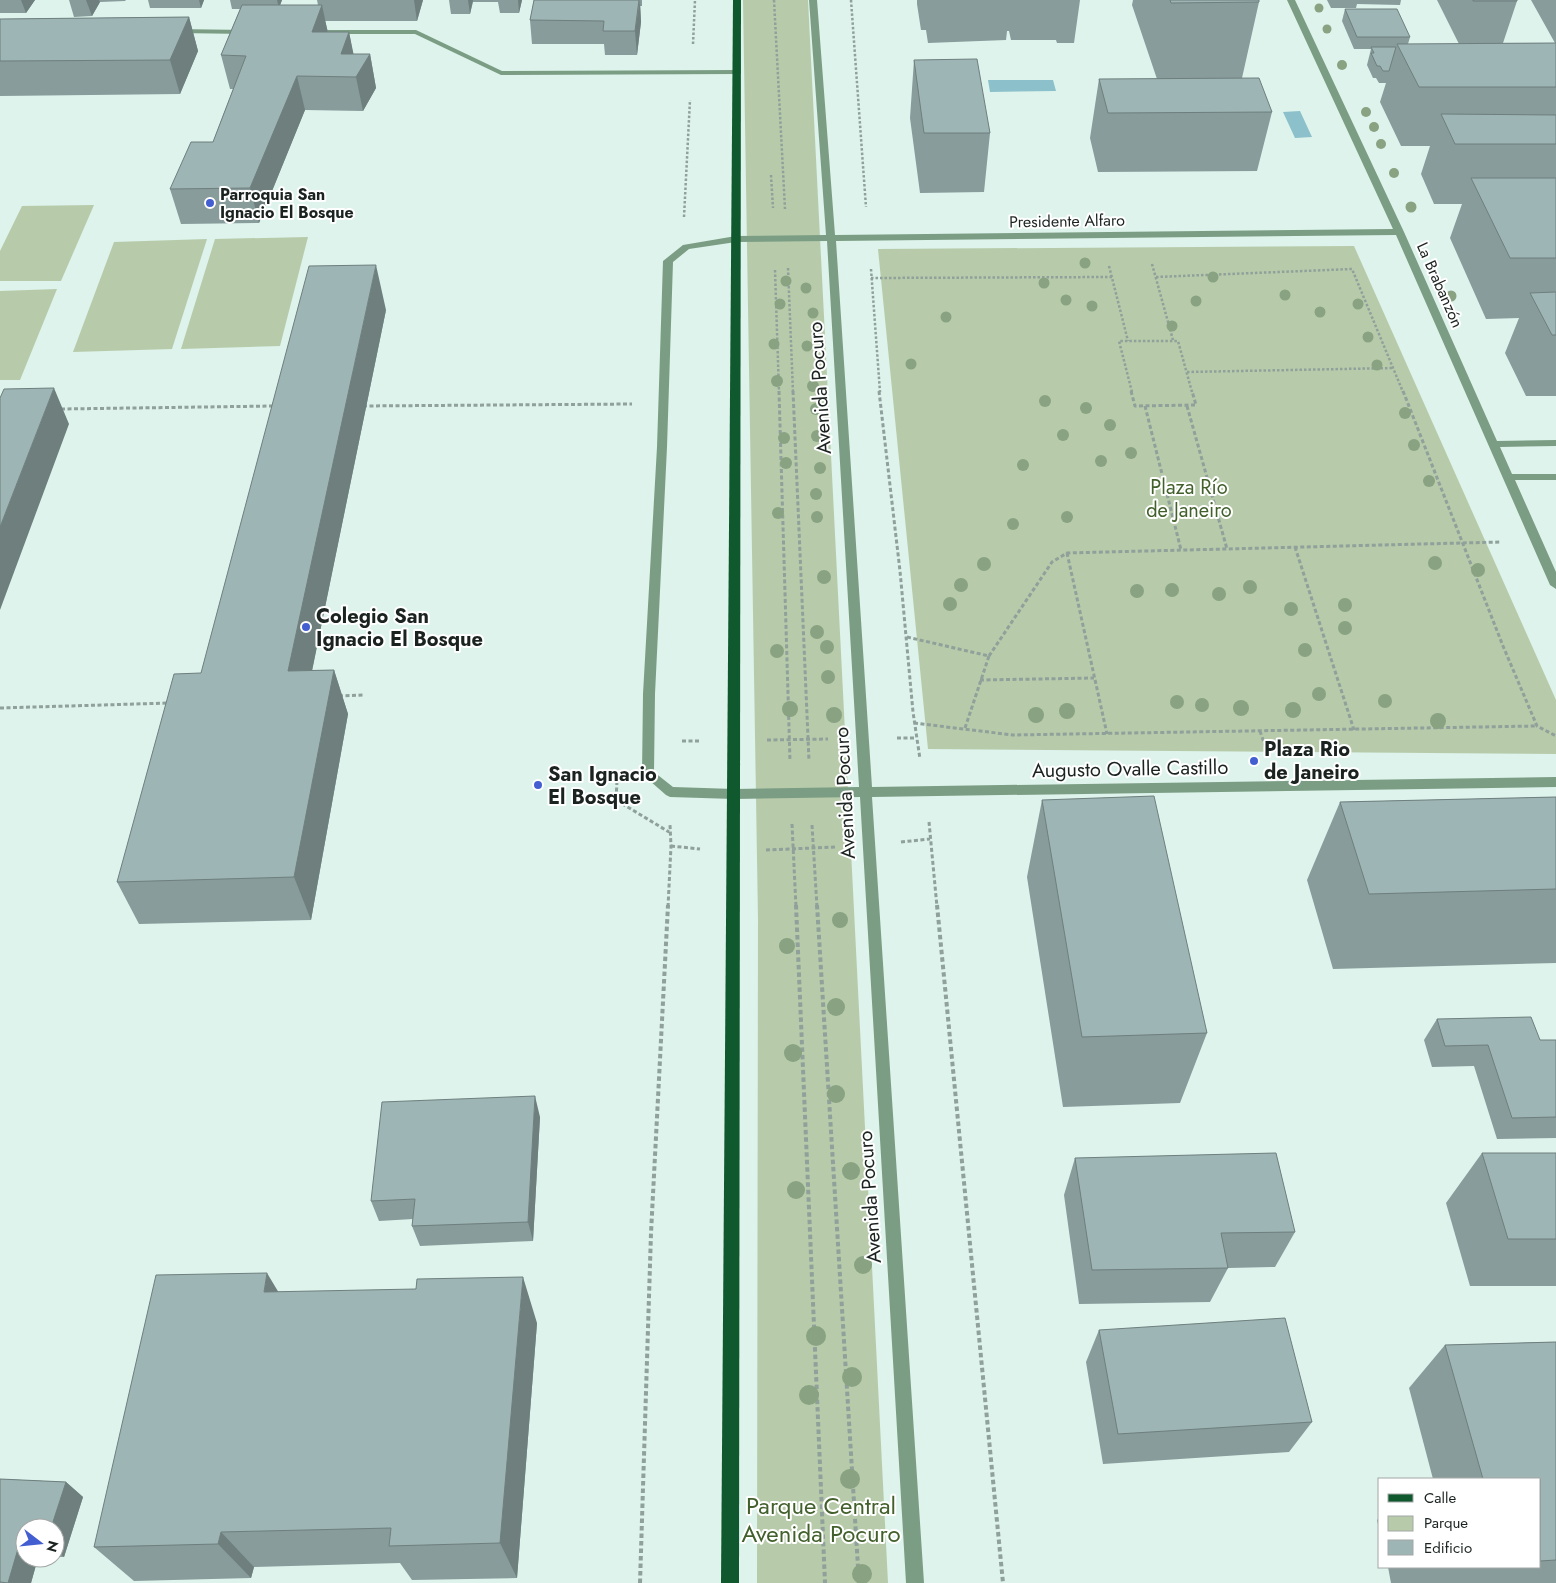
<svg xmlns="http://www.w3.org/2000/svg" width="1556" height="1583" font-family="Jost,sans-serif">
	<rect width="100%" height="100%" fill="#ddf3eb"/>
	<!-- green -->
	<path fill="#b7cbaa" d="M 743,0 L 808,0 L 888,1583 L 757,1583 L 758,919 Z
		M 94,205 L 61,281 L 0,281 L 0,251 L 22,206 Z
		M 308,237 L 280,346 L 181,349 L 215,239 Z
		M 207,239 L 172,349 L 73,352 L 114,242 Z
		M 1354,246 L 1556,700 L 1556,754 L 928,749 L 878,249 Z
		M 57,289 L 20,380 L 0,380 L 0,291 Z"/>
	<!-- water -->
	<path fill="#8cc0ca" d="M 988,80 L 1053,80 L 1056,91 L 990,92 Z
		M 1300,111 L 1312,137 L 1295,138 L 1283,112 Z"/>
	<g fill="none" stroke-linecap="round" stroke-linejoin="round">
		<!-- path-far2 -->
		<path stroke="#90a09a" stroke-width="2.5" stroke-dasharray="2.5 2" stroke-linecap="butt" d="M 774,0 L 785,209
			M 851,0 L 866,207
			M 693,44 L 695,0
			M 771,175 L 773,208
			M 684,217 L 690,100
			M 1152,264 L 1173,340
			M 1109,266 L 1128,341
			M 788,268 L 793,392
			M 871,269 L 880,392
			M 775,270 L 779,392
			M 1156,277 L 1352,269 L 1403,392
			M 871,278 L 1112,277
			M 1187,372 L 1394,368
			M 1132,392 L 1119,341 L 1178,341 L 1192,392"/>
		<!-- path-far1 -->
		<path stroke="#90a09a" stroke-width="3" stroke-dasharray="4 2.5" stroke-linecap="butt" d="M 779,391 L 790,761
			M 793,391 L 809,761
			M 879,391 L 900,571 L 913,712 L 920,759
			M 1131,391 L 1135,406 L 1196,405 L 1192,391
			M 1403,391 L 1503,646 L 1537,726 L 1556,736
			M 363,406 L 632,404
			M 1145,406 L 1181,550
			M 1187,406 L 1227,549
			M 61,409 L 274,406
			M 1295,547 L 1354,730
			M 1067,553 L 1107,734
			M 907,637 L 989,656 L 965,728
			M 989,656 L 1052,562 L 1067,553 L 1501,542
			M 980,680 L 1094,678
			M 339,696 L 365,695
			M 0,708 L 170,703
			M 914,723 L 1013,735 L 1537,726
			M 1260,731 L 1268,754
			M 897,738 L 916,738
			M 767,740 L 828,739
			M 682,741 L 701,741
			M 617,781 L 616,800 L 669,832
			M 929,822 L 937,907
			M 792,824 L 796,907
			M 812,825 L 817,907
			M 901,842 L 930,839
			M 671,846 L 700,849
			M 766,850 L 835,847
			M 668,907 L 671,846 L 670,825"/>
		<!-- path -->
		<path stroke="#90a09a" stroke-width="4" stroke-dasharray="4.5 3" stroke-linecap="butt" d="M 796,905 L 825,1583
			M 817,905 L 859,1583
			M 937,905 L 1003,1583
			M 640,1583 L 651,1233 L 668,905"/>
		<!-- minor -->
		<path fill="#7b9d84" fill-rule="evenodd" d="M 809,0 L 817,0 L 835,235 L 1393,229 L 1287,0 L 1295,0 L 1404,232 L 1497,441 L 1556,440 L 1556,446 L 1500,447 L 1512,474 L 1556,474 L 1556,480 L 1515,480 L 1556,572 L 1556,589 L 1550,585 L 1396,235 L 836,241 L 872,787 L 1556,777 L 1556,787 L 872,797 L 924,1583 L 906,1583 L 860,797 L 734,799 L 670,797 L 666,795 L 642,774 L 643,694 L 657,447 L 663,261 L 683,245 L 736,236 L 826,235 ZM 827,241 L 859,787 L 734,789 L 673,787 L 654,772 L 655,694 L 667,447 L 673,262 L 689,249 L 736,242 Z
			M 174,29 L 247,30 L 251,32 L 247,34 L 177,33 L 174,33 Z
			M 322,30 L 416,30 L 502,71 L 737,70 L 741,72 L 737,74 L 501,75 L 415,34 L 322,34 Z"/>
		<!-- major -->
		<path fill="#10592f" fill-rule="evenodd" d="M 733,0 L 741,0 L 739,1583 L 721,1583 Z"/>
	</g>
	<!-- trees -->
	<g fill="#88a282">
		<circle cx="1319" cy="8" r="4.5"/>
		<circle cx="1327" cy="29" r="4.5"/>
		<circle cx="1342" cy="65" r="5"/>
		<circle cx="1366" cy="112" r="5"/>
		<circle cx="1374" cy="127" r="5"/>
		<circle cx="1381" cy="144" r="5"/>
		<circle cx="1394" cy="173" r="5"/>
		<circle cx="1411" cy="207" r="5.5"/>
		<circle cx="1085" cy="263" r="5.5"/>
		<circle cx="1213" cy="277" r="5.5"/>
		<circle cx="786" cy="281" r="5.5"/>
		<circle cx="1044" cy="283" r="5.5"/>
		<circle cx="806" cy="288" r="5.5"/>
		<circle cx="1285" cy="295" r="5.5"/>
		<circle cx="1451" cy="296" r="5.5"/>
		<circle cx="1066" cy="300" r="5.5"/>
		<circle cx="1196" cy="301" r="5.5"/>
		<circle cx="780" cy="304" r="5.5"/>
		<circle cx="1358" cy="304" r="5.5"/>
		<circle cx="1092" cy="306" r="5.5"/>
		<circle cx="1320" cy="312" r="5.5"/>
		<circle cx="813" cy="313" r="5.5"/>
		<circle cx="946" cy="317" r="5.5"/>
		<circle cx="1172" cy="326" r="5.5"/>
		<circle cx="1368" cy="337" r="5.5"/>
		<circle cx="774" cy="344" r="5.5"/>
		<circle cx="807" cy="346" r="5.5"/>
		<circle cx="911" cy="364" r="5.5"/>
		<circle cx="1377" cy="365" r="5.5"/>
		<circle cx="777" cy="381" r="6"/>
		<circle cx="813" cy="386" r="6"/>
		<circle cx="1045" cy="401" r="6"/>
		<circle cx="1086" cy="408" r="6"/>
		<circle cx="816" cy="409" r="6"/>
		<circle cx="1405" cy="413" r="6"/>
		<circle cx="1110" cy="425" r="6"/>
		<circle cx="1063" cy="435" r="6"/>
		<circle cx="817" cy="436" r="6"/>
		<circle cx="784" cy="438" r="6"/>
		<circle cx="1414" cy="445" r="6"/>
		<circle cx="1131" cy="453" r="6"/>
		<circle cx="1101" cy="461" r="6"/>
		<circle cx="786" cy="463" r="6"/>
		<circle cx="1023" cy="465" r="6"/>
		<circle cx="820" cy="468" r="6"/>
		<circle cx="1429" cy="481" r="6"/>
		<circle cx="816" cy="494" r="6"/>
		<circle cx="778" cy="513" r="6"/>
		<circle cx="817" cy="517" r="6"/>
		<circle cx="1067" cy="517" r="6"/>
		<circle cx="1013" cy="524" r="6"/>
		<circle cx="1435" cy="563" r="7"/>
		<circle cx="984" cy="564" r="7"/>
		<circle cx="1478" cy="570" r="7"/>
		<circle cx="824" cy="577" r="7"/>
		<circle cx="961" cy="585" r="7"/>
		<circle cx="1250" cy="587" r="7"/>
		<circle cx="1172" cy="590" r="7"/>
		<circle cx="1137" cy="591" r="7"/>
		<circle cx="1219" cy="594" r="7"/>
		<circle cx="950" cy="604" r="7"/>
		<circle cx="1345" cy="605" r="7"/>
		<circle cx="1291" cy="609" r="7"/>
		<circle cx="1345" cy="628" r="7"/>
		<circle cx="817" cy="632" r="7"/>
		<circle cx="827" cy="647" r="7"/>
		<circle cx="1305" cy="650" r="7"/>
		<circle cx="777" cy="651" r="7"/>
		<circle cx="828" cy="677" r="7"/>
		<circle cx="1319" cy="694" r="7"/>
		<circle cx="1385" cy="701" r="7"/>
		<circle cx="1177" cy="702" r="7"/>
		<circle cx="1202" cy="705" r="7"/>
		<circle cx="1241" cy="708" r="8"/>
		<circle cx="790" cy="709" r="8"/>
		<circle cx="1293" cy="710" r="8"/>
		<circle cx="1067" cy="711" r="8"/>
		<circle cx="834" cy="715" r="8"/>
		<circle cx="1036" cy="715" r="8"/>
		<circle cx="1438" cy="721" r="8"/>
		<circle cx="840" cy="920" r="8"/>
		<circle cx="787" cy="946" r="8"/>
		<circle cx="836" cy="1007" r="9"/>
		<circle cx="793" cy="1053" r="9"/>
		<circle cx="836" cy="1094" r="9"/>
		<circle cx="851" cy="1171" r="9"/>
		<circle cx="796" cy="1190" r="9"/>
		<circle cx="863" cy="1265" r="9"/>
		<circle cx="816" cy="1336" r="10"/>
		<circle cx="852" cy="1377" r="10"/>
		<circle cx="809" cy="1395" r="10"/>
		<circle cx="850" cy="1479" r="10"/>
		<circle cx="862" cy="1574" r="10"/>
	</g>
	<!-- wall -->
	<path fill="#879c9b" d="M 0,0 L 35,0 L 26,13 L 0,13 Z
		M 69,0 L 126,0 L 125,1 L 100,2 L 92,16 L 74,17 Z
		M 148,0 L 204,0 L 201,8 L 150,8 Z
		M 230,0 L 282,0 L 280,5 L 318,5 L 317,0 L 423,0 L 417,21 L 325,21 L 328,32 L 349,32 L 353,54 L 370,54 L 376,88 L 363,111 L 305,110 L 259,223 L 181,224 L 170,189 L 213,142 L 233,89 L 230,89 L 221,55 L 240,9 L 232,9 Z
		M 449,0 L 522,0 L 519,13 L 500,13 L 498,2 L 473,2 L 470,14 L 451,14 Z
		M 534,0 L 642,0 L 642,6 L 640,6 L 641,22 L 637,55 L 605,55 L 604,44 L 532,44 L 530,20 Z
		M 917,0 L 1080,0 L 1074,43 L 1057,43 L 1056,40 L 1011,40 L 1009,31 L 1007,31 L 1006,40 L 928,43 L 926,30 L 921,30 L 917,4 Z
		M 1133,0 L 1259,0 L 1259,2 L 1242,78 L 1272,112 L 1257,171 L 1098,172 L 1090,138 L 1099,79 L 1157,79 L 1132,5 Z
		M 1327,0 L 1401,0 L 1400,5 L 1357,4 L 1356,8 L 1331,8 Z
		M 1437,0 L 1517,0 L 1517,1 L 1503,43 L 1555,43 L 1531,0 L 1556,0 L 1556,396 L 1526,396 L 1505,353 L 1519,318 L 1486,319 L 1450,238 L 1462,204 L 1434,204 L 1421,174 L 1430,146 L 1401,146 L 1380,102 L 1386,83 L 1379,83 L 1376,78 L 1373,78 L 1367,65 L 1371,49 L 1354,49 L 1342,21 L 1345,9 L 1410,37 L 1408,44 L 1459,44 Z
		M 189,17 L 198,51 L 180,94 L 0,96 L 0,19 Z
		M 914,60 L 990,133 L 984,192 L 920,193 L 910,118 Z
		M 386,310 L 312,670 L 334,670 L 348,714 L 311,920 L 139,924 L 117,882 L 201,673 Z
		M 1556,797 L 1556,963 L 1333,969 L 1307,880 L 1340,802 Z
		M 1042,800 L 1207,1033 L 1180,1103 L 1063,1107 L 1027,877 Z
		M 1437,1019 L 1540,1040 L 1556,1040 L 1556,1138 L 1497,1139 L 1474,1066 L 1432,1067 L 1424,1040 Z
		M 540,1117 L 533,1241 L 420,1246 L 412,1226 L 413,1219 L 379,1221 L 371,1201 Z
		M 1482,1153 L 1556,1153 L 1556,1286 L 1470,1286 L 1446,1203 Z
		M 1075,1158 L 1295,1232 L 1275,1267 L 1228,1268 L 1210,1302 L 1079,1304 L 1064,1195 Z
		M 278,1292 L 537,1323 L 517,1578 L 412,1580 L 400,1563 L 254,1567 L 251,1578 L 134,1581 L 94,1547 Z
		M 1099,1330 L 1312,1422 L 1289,1452 L 1103,1464 L 1086,1362 Z
		M 1556,1342 L 1556,1583 L 1391,1583 L 1388,1567 L 1540,1567 L 1540,1479 L 1433,1479 L 1409,1388 L 1445,1345 Z
		M 0,1479 L 66,1482 L 83,1497 L 64,1557 L 55,1557 L 55,1528 L 25,1528 L 25,1558 L 38,1558 L 31,1583 L 0,1583 Z
		M 1380,1517 L 1380,1533 L 1377,1520 Z"/>
	<!-- shaded-wall -->
	<path fill="#6e7f7e" d="M 21,0 L 35,0 L 26,13 Z
		M 86,0 L 99,0 L 100,2 L 92,16 Z
		M 199,0 L 204,0 L 201,8 Z
		M 277,0 L 282,0 L 279,8 Z
		M 414,0 L 423,0 L 417,21 Z
		M 468,0 L 473,0 L 470,14 Z
		M 518,0 L 522,0 L 519,13 Z
		M 640,0 L 641,22 L 637,55 L 635,31 Z
		M 322,5 L 329,38 L 312,32 Z
		M 189,17 L 198,51 L 180,94 L 170,60 Z
		M 349,32 L 356,66 L 341,54 Z
		M 370,54 L 376,88 L 363,111 L 356,77 Z
		M 297,76 L 305,110 L 259,223 L 250,188 Z
		M 376,265 L 386,310 L 303,715 L 288,671 Z
		M 54,388 L 69,424 L 0,610 L 0,527 Z
		M 334,670 L 348,714 L 311,920 L 294,877 Z
		M 535,1096 L 540,1117 L 533,1241 L 528,1222 Z
		M 267,1273 L 294,1318 L 264,1292 Z
		M 523,1277 L 537,1323 L 517,1578 L 500,1543 Z
		M 66,1482 L 83,1497 L 64,1557 L 55,1550 L 55,1528 L 51,1528 Z
		M 221,1532 L 254,1567 L 251,1578 L 218,1544 Z
		M 20,1542 L 25,1545 L 25,1558 L 38,1558 L 31,1583 L 8,1583 Z"/>
	<!-- building -->
	<path fill="#9db5b4" stroke="#6e7f7e" d="M 534,0 L 639,0 L 635,31 L 603,31 L 604,21 L 530,20 Z
		M 1170,0 L 1259,0 L 1259,2 L 1171,3 Z
		M 1473,0 L 1517,0 L 1517,1 L 1473,1 Z
		M 242,5 L 322,5 L 312,32 L 349,32 L 341,54 L 370,54 L 356,77 L 297,76 L 250,188 L 170,189 L 191,142 L 213,142 L 246,56 L 221,55 Z
		M 1345,9 L 1397,9 L 1410,37 L 1357,37 Z
		M 189,17 L 170,60 L 0,61 L 0,19 Z
		M 1556,43 L 1556,87 L 1419,87 L 1397,44 Z
		M 1371,47 L 1396,47 L 1389,71 L 1383,71 L 1380,66 L 1377,66 L 1371,53 L 1374,53 Z
		M 977,59 L 990,133 L 924,133 L 914,60 Z
		M 1259,78 L 1272,112 L 1108,113 L 1099,79 Z
		M 1441,114 L 1556,115 L 1556,144 L 1455,144 Z
		M 1471,178 L 1556,178 L 1556,258 L 1510,258 Z
		M 376,265 L 288,671 L 334,670 L 294,877 L 117,882 L 174,674 L 201,673 L 309,266 Z
		M 1556,292 L 1556,335 L 1552,335 L 1530,293 Z
		M 54,388 L 0,527 L 0,398 L 4,389 Z
		M 1154,796 L 1207,1033 L 1082,1037 L 1042,800 Z
		M 1556,797 L 1556,889 L 1369,894 L 1340,802 Z
		M 1531,1017 L 1540,1040 L 1556,1040 L 1556,1117 L 1512,1118 L 1488,1045 L 1445,1046 L 1437,1019 Z
		M 535,1096 L 528,1222 L 412,1226 L 415,1199 L 371,1201 L 382,1102 Z
		M 1276,1153 L 1295,1232 L 1221,1233 L 1228,1268 L 1092,1270 L 1075,1158 Z
		M 1482,1153 L 1556,1153 L 1556,1239 L 1508,1239 Z
		M 267,1273 L 264,1292 L 416,1289 L 417,1279 L 523,1277 L 500,1543 L 389,1546 L 391,1528 L 221,1532 L 218,1544 L 94,1547 L 156,1275 Z
		M 1285,1318 L 1312,1422 L 1118,1434 L 1099,1330 Z
		M 1556,1342 L 1556,1560 L 1540,1561 L 1540,1479 L 1483,1479 L 1445,1345 Z
		M 0,1479 L 66,1482 L 51,1528 L 25,1528 L 25,1542 L 20,1542 L 8,1583 L 0,1582 Z"/>
	<!-- markers -->
	<g fill="#425ed1" stroke="#fff" stroke-width="2">
		<circle cx="210" cy="203" r="5"/>
		<circle cx="306" cy="627" r="5"/>
		<circle cx="1254" cy="761" r="5"/>
		<circle cx="538" cy="785" r="5"/>
	</g>
	<g text-anchor="middle" dominant-baseline="central" stroke-width="4" stroke-linejoin="round" paint-order="stroke">
		<!-- far-poi labels -->
		<g font-size="16" font-weight="bold" fill="#1b2320" stroke="#fff" text-anchor="start">
			<text x="220" y="194">Parroquia San<tspan x="220" dy="18">Ignacio El Bosque</tspan></text>
		</g>
		<!-- far-street labels -->
		<g font-size="16" fill="#1b2320" stroke="#fff">
			<text transform="translate(1067 221) rotate(-1)">Presidente Alfaro</text>
			<text transform="translate(1440 285) rotate(66)">La Brabanzón</text>
		</g>
		<!-- street labels -->
		<g font-size="20" fill="#1b2320" stroke="#fff">
			<text transform="translate(820 388) rotate(-94)">Avenida Pocuro</text>
			<text transform="translate(1130 769) rotate(-1)">Augusto Ovalle Castillo</text>
			<text transform="translate(845 793) rotate(-93)">Avenida Pocuro</text>
			<text transform="translate(870 1197) rotate(-94)">Avenida Pocuro</text>
		</g>
		<!-- park labels -->
		<g font-size="20" fill="#42602c" stroke="#fff">
			<text x="1189" y="487">Plaza Río<tspan x="1189" dy="23">de Janeiro</tspan></text>
		</g>
		<!-- poi labels -->
		<g font-size="20" font-weight="bold" fill="#1b2320" stroke="#fff" text-anchor="start">
			<text x="316" y="616">Colegio San<tspan x="316" dy="23">Ignacio El Bosque</tspan></text>
			<text x="1264" y="749">Plaza Rio<tspan x="1264" dy="23">de Janeiro</tspan></text>
			<text x="548" y="774">San Ignacio<tspan x="548" dy="23">El Bosque</tspan></text>
		</g>
		<!-- near-park labels -->
		<g font-size="24" fill="#42602c" stroke="#fff">
			<text x="821" y="1505">Parque Central<tspan x="821" dy="28">Avenida Pocuro</tspan></text>
		</g>
	</g>
	<!-- legend -->
	<rect x="1378" y="1478" width="162" height="90" fill="#ffffff" stroke="#a4a7a6"/>
	<rect x="1388" y="1494" width="25" height="8" fill="#10592f" stroke="#a4a7a6"/>
	<text x="1424" y="1503" font-size="15" fill="#1b2320">Calle</text>
	<rect x="1388" y="1516" width="25" height="15" fill="#b7cbaa" stroke="#a4a7a6"/>
	<text x="1424" y="1528" font-size="15" fill="#1b2320">Parque</text>
	<rect x="1388" y="1540" width="25" height="15" fill="#9db5b4" stroke="#a4a7a6"/>
	<text x="1424" y="1553" font-size="15" fill="#1b2320">Edificio</text>
	<!-- north arrow -->
	<g transform="translate(40 1543) rotate(106)"><circle r="24" fill="#ffffff" stroke="#a4a7a6"/>
	<path d="M0-4L9 19L0 12L-9 19Z" fill="#425ed1"/>
	<text y="-8" font-size="14" font-weight="bold" text-anchor="middle" fill="#1b2320">N</text>
	</g>
</svg>
